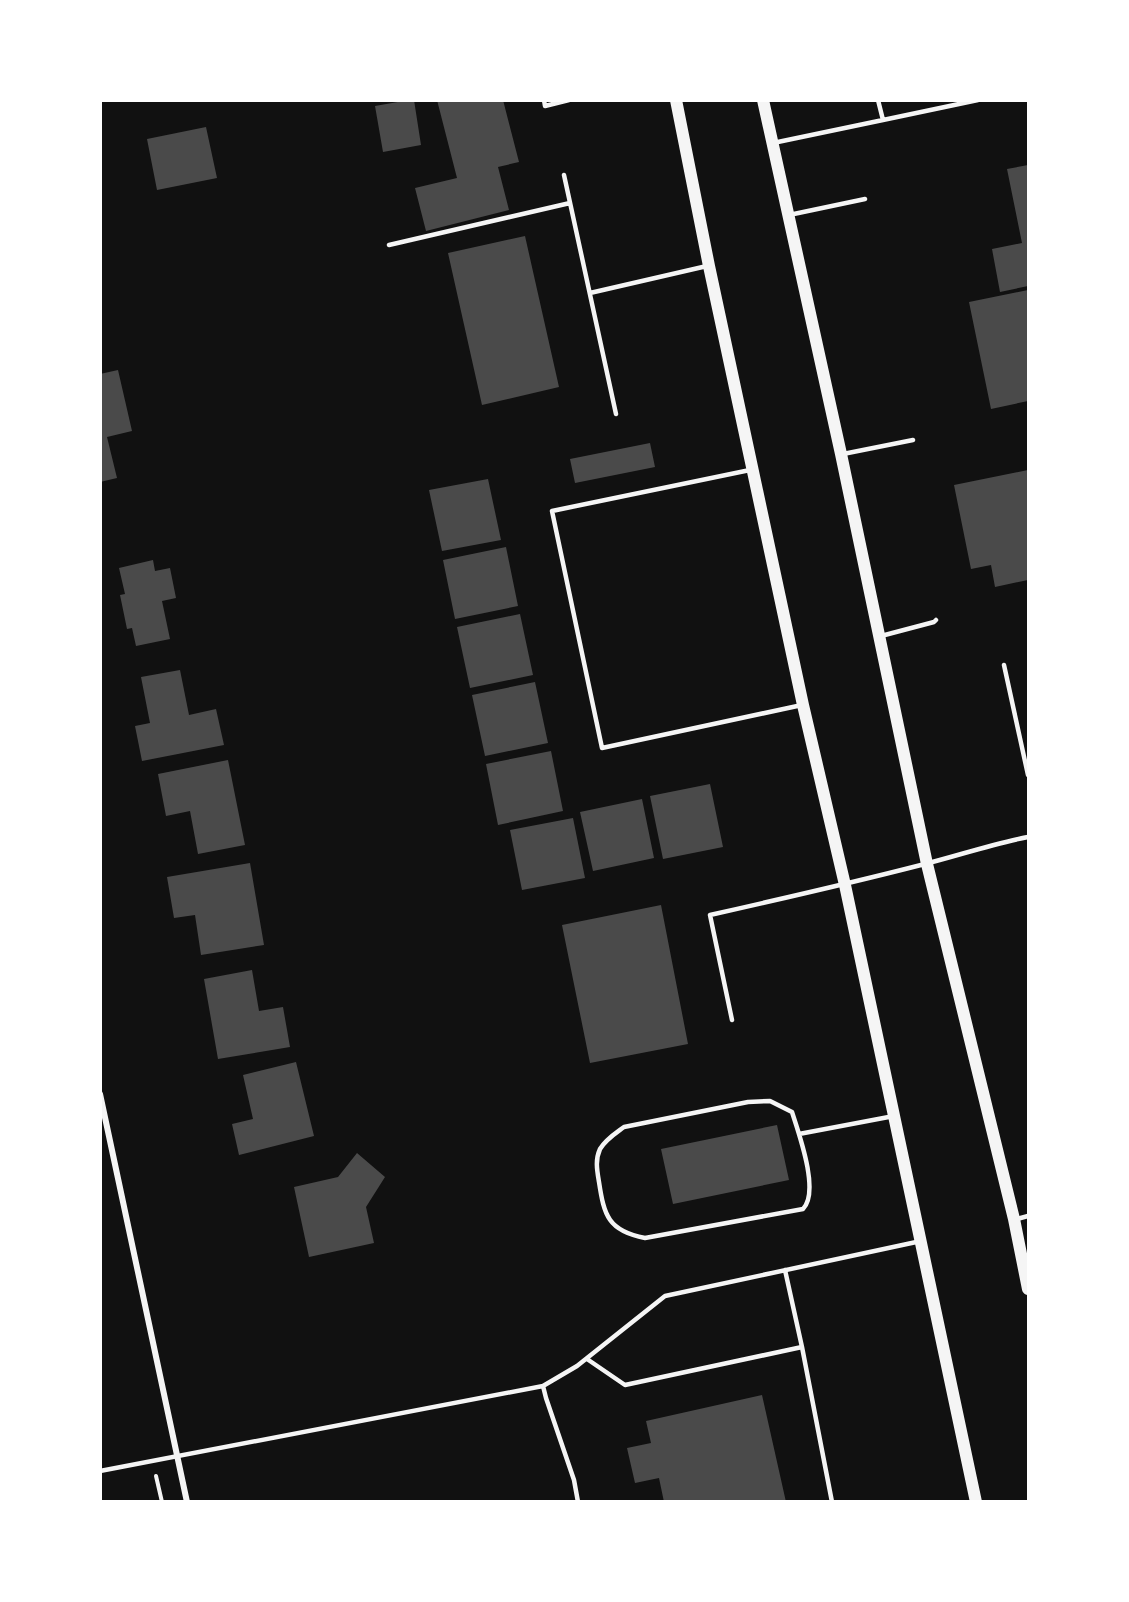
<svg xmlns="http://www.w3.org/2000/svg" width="1129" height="1602" font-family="Jost,sans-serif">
	<rect width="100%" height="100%" fill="#111"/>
	<!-- building -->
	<path fill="#4a4a4a" d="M 409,100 L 414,100 L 421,145 L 383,152 L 375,106 Z
		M 437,100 L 503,100 L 519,162 L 498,167 L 509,210 L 426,231 L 415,188 L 457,178 Z
		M 206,127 L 217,178 L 157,190 L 147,139 Z
		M 1028,165 L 1028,286 L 1000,292 L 992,249 L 1022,243 L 1007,169 Z
		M 525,236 L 559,387 L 482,405 L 448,253 Z
		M 1028,290 L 1028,401 L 991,409 L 969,302 Z
		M 118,370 L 132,431 L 107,437 L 117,478 L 100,482 L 100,374 Z
		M 650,443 L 655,467 L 575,483 L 570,459 Z
		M 1028,470 L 1028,580 L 995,587 L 991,565 L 971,569 L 954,485 Z
		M 488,479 L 501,540 L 442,551 L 429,490 Z
		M 506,547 L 518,606 L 455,619 L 443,560 Z
		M 153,560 L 155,571 L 170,568 L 176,598 L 162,601 L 170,639 L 136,646 L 132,628 L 127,629 L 120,595 L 125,594 L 119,568 Z
		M 520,614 L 533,675 L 470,688 L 457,627 Z
		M 180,670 L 189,715 L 216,709 L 224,745 L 142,761 L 135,726 L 150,723 L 141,677 Z
		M 535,682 L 548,743 L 485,756 L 472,695 Z
		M 551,751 L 563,811 L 498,825 L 486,764 Z
		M 228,760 L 245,845 L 198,854 L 190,811 L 166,816 L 158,774 Z
		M 710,784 L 723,847 L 663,859 L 650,796 Z
		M 642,799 L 654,858 L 593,871 L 580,812 Z
		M 573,818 L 585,878 L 522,890 L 510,830 Z
		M 250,863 L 264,945 L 201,955 L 195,915 L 174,918 L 167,877 Z
		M 661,905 L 688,1044 L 590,1063 L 562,925 Z
		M 252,970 L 259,1011 L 283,1007 L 290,1047 L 218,1059 L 204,979 Z
		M 296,1062 L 314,1136 L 239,1155 L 232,1124 L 253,1119 L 243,1075 Z
		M 777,1125 L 789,1180 L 673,1204 L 661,1149 Z
		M 357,1153 L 385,1177 L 366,1207 L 374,1243 L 309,1257 L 294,1187 L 338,1177 Z
		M 762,1395 L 786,1502 L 664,1502 L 659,1478 L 635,1483 L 627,1448 L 651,1443 L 646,1421 Z"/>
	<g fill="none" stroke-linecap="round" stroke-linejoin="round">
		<!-- path -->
		<path stroke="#f5f5f5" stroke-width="4" d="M 156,1476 L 162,1502"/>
		<!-- service -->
		<path stroke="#f5f5f5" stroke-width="4.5" d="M 544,100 L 545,106 L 569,100
			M 883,120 L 978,100
			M 773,143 L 883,120 L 878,100
			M 564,175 L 616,414
			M 789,215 L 865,199
			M 389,245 L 570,203
			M 590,293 L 707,266
			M 843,454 L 913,440
			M 750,470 L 552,511 L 602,748 L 802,705
			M 881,636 L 934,622 L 936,620
			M 1004,665 L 1028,775
			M 732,1020 L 710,915 C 781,899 851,883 921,865 C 957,856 992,844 1028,837
			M 770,1101 L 792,1112 C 799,1134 820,1192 803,1209 L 645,1238 C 608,1231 604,1215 599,1182 C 597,1170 595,1160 600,1149 C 606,1139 616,1133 624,1127 L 748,1102 Z
			M 799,1134 L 894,1116
			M 1017,1219 L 1028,1216
			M 785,1270 L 802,1347
			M 587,1359 L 625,1385 L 802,1347 L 832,1502
			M 543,1386 L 546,1398 L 574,1480 L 578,1502
			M 100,1471 L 543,1386 L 577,1366 L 665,1296 L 921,1241"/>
		<!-- minor -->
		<path stroke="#f5f5f5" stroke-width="6" d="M 100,1094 L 187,1502"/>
		<!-- secondary -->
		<path stroke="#f5f5f5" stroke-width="12" d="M 676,100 L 709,266 L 803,705 L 845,885 L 976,1502
			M 763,100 L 841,454 L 927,864 L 1014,1219 L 1028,1289"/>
	</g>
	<!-- border -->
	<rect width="1129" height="1602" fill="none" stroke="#ffffff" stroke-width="204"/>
</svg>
